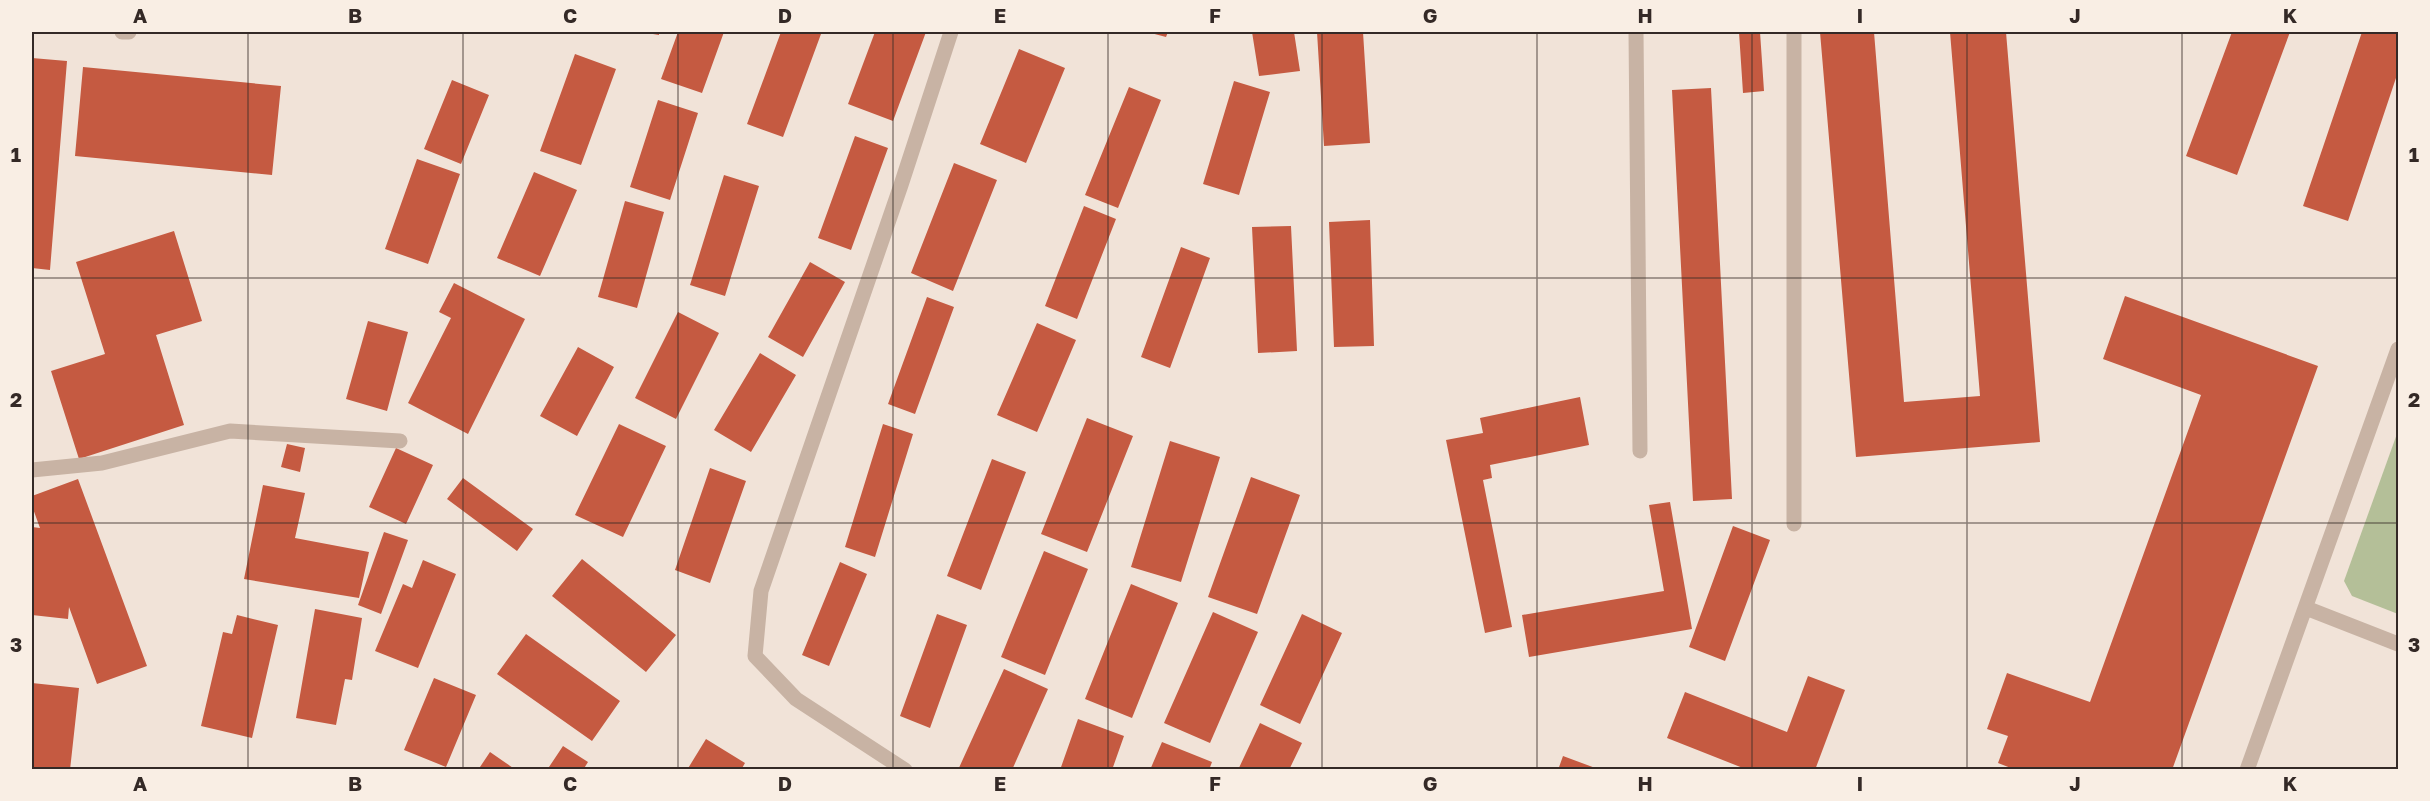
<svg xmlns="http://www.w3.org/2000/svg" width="2430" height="801" font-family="'Golos Text',sans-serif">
	<rect width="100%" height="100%" fill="#f1e3d8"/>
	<!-- green -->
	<path fill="#b4bf98" d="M 2398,431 L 2398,614 L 2352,596 L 2344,581 Z"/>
	<!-- building -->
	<path fill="#c55a41" d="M 641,32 L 659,32 L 659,35 Z
		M 678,32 L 724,32 L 702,93 L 661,79 Z
		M 781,32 L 813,32 L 821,34 L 783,137 L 747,124 Z
		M 875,32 L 926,32 L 893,121 L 848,104 Z
		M 1147,32 L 1168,32 L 1166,37 Z
		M 1252,32 L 1294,32 L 1300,71 L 1259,76 Z
		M 1317,32 L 1363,32 L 1370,143 L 1324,146 Z
		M 1739,32 L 1760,32 L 1764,91 L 1743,93 Z
		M 1820,32 L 1874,32 L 1904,402 L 1980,396 L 1950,32 L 2006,32 L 2040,442 L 1856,457 Z
		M 2232,32 L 2290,32 L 2237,175 L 2186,156 Z
		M 2362,32 L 2398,32 L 2398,72 L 2348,221 L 2303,206 Z
		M 1019,49 L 1065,68 L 1026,163 L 980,144 Z
		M 575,54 L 616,69 L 581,165 L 540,151 Z
		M 32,58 L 67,61 L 50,270 L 32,268 Z
		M 83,67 L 281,86 L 272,175 L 75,156 Z
		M 452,80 L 489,95 L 461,164 L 424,149 Z
		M 1234,81 L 1270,92 L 1239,195 L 1203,184 Z
		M 1129,87 L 1161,100 L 1118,208 L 1085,195 Z
		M 1711,88 L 1732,499 L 1693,501 L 1672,90 Z
		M 658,100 L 698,113 L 670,200 L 630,187 Z
		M 855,136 L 888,148 L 851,250 L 818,238 Z
		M 417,159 L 460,174 L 428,264 L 385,249 Z
		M 954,163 L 997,180 L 953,291 L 911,273 Z
		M 534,172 L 577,190 L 540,276 L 497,258 Z
		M 724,175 L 759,186 L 725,296 L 690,285 Z
		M 625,201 L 664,212 L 637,308 L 598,297 Z
		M 1084,206 L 1116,219 L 1077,319 L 1045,306 Z
		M 1370,220 L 1374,346 L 1334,347 L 1329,222 Z
		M 1291,226 L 1297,351 L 1258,353 L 1252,227 Z
		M 174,231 L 202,321 L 156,335 L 184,425 L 79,459 L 51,371 L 105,354 L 76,262 Z
		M 1181,247 L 1210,258 L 1170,368 L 1141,357 Z
		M 810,262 L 845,282 L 803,357 L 768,337 Z
		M 454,283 L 525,319 L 468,434 L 408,403 L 451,318 L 439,312 Z
		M 2125,296 L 2318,366 L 2172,770 L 2016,770 L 1998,763 L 2008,736 L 1987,729 L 2007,673 L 2090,702 L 2201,395 L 2103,359 Z
		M 927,297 L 954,307 L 915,414 L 888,404 Z
		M 678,312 L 719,333 L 676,419 L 635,398 Z
		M 368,321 L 408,332 L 387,411 L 346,399 Z
		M 1037,323 L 1076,340 L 1037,432 L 997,415 Z
		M 578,347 L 614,367 L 577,436 L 540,416 Z
		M 760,353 L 796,375 L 751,452 L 714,430 Z
		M 1580,397 L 1589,445 L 1490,465 L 1492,478 L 1483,480 L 1512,627 L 1485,633 L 1446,440 L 1483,433 L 1480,418 Z
		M 1087,418 L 1133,436 L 1087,552 L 1041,534 Z
		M 619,424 L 666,446 L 623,537 L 575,515 Z
		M 883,424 L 913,434 L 875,557 L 845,547 Z
		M 1170,441 L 1220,457 L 1181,582 L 1131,567 Z
		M 287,444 L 305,448 L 300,472 L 281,467 Z
		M 396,448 L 433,465 L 406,524 L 369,507 Z
		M 992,459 L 1026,472 L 981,590 L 947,576 Z
		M 710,468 L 746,481 L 710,583 L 675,570 Z
		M 1251,477 L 1300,495 L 1257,614 L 1208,597 Z
		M 463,478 L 533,529 L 517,551 L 447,499 Z
		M 78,479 L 147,666 L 97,684 L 69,607 L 68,619 L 32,615 L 32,527 L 40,528 L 32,506 L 32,496 Z
		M 263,485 L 305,493 L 295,538 L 369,552 L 359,598 L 244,579 Z
		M 1670,502 L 1692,629 L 1529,657 L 1522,615 L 1664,591 L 1649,505 Z
		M 1733,526 L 1770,540 L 1725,661 L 1689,647 Z
		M 384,532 L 408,540 L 381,614 L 358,605 Z
		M 1044,551 L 1088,569 L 1045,675 L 1001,657 Z
		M 582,559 L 676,635 L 646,672 L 552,596 Z
		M 423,560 L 456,574 L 418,668 L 375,651 L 403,584 L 412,588 Z
		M 840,562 L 867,574 L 829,666 L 802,655 Z
		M 1131,584 L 1178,603 L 1132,718 L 1085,699 Z
		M 315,609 L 362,618 L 352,680 L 345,679 L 336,725 L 296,718 Z
		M 1213,612 L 1258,632 L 1210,743 L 1164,723 Z
		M 937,614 L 967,625 L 930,728 L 900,716 Z
		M 1302,614 L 1342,633 L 1300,724 L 1260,705 Z
		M 237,615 L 278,625 L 252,738 L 201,726 L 223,632 L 232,634 Z
		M 526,634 L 620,701 L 592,741 L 497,674 Z
		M 1004,669 L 1048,689 L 1012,770 L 958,770 Z
		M 1808,676 L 1845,690 L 1815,770 L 1748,770 L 1667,738 L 1685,692 L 1787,732 Z
		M 434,678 L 476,695 L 446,767 L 404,750 Z
		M 32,683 L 79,688 L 70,770 L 32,770 Z
		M 1078,719 L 1124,736 L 1112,770 L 1060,770 Z
		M 1260,723 L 1302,743 L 1289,770 L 1238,770 Z
		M 706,739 L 745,763 L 741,770 L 687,770 Z
		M 1162,742 L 1212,762 L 1209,770 L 1150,770 Z
		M 563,746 L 588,762 L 583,770 L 547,770 Z
		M 490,752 L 516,770 L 478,770 Z
		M 1563,756 L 1598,769 L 1598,770 L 1558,770 Z"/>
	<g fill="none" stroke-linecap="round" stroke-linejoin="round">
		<!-- minor -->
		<path stroke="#c8b3a4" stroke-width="15" d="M 122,32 L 129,32
			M 1636,32 L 1640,451
			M 1794,32 L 1794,524
			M 32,470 L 102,463 L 230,431 L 400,441
			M 2306,608 L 2398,644
			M 905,770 L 796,699 L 755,656 L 761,591 L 901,185 L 951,32
			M 2247,770 L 2398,349"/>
	</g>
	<!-- grid -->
	<path fill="none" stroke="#342926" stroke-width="1.5" stroke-opacity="0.55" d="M 248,32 L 248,770M 463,32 L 463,770M 678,32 L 678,770M 893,32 L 893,770M 1108,32 L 1108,770M 1322,32 L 1322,770M 1537,32 L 1537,770M 1752,32 L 1752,770M 1967,32 L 1967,770M 2182,32 L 2182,770M 32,278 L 2398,278M 32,523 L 2398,523"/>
	<!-- border -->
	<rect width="2430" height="801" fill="none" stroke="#f9eee4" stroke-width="66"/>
	<rect x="33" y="33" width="2364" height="735" fill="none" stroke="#342926" stroke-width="2"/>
	<g font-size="20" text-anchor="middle" font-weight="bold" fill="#342926">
		<text x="140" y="23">A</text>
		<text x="355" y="23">B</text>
		<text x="570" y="23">C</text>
		<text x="785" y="23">D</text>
		<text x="1000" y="23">E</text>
		<text x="1215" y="23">F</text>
		<text x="1430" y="23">G</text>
		<text x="1645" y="23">H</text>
		<text x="1860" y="23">I</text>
		<text x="2075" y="23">J</text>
		<text x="2290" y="23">K</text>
		<text x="16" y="162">1</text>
		<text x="2414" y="162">1</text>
		<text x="16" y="407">2</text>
		<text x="2414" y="407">2</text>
		<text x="16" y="652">3</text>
		<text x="2414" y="652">3</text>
		<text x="140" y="791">A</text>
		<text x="355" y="791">B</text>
		<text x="570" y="791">C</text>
		<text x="785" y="791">D</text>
		<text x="1000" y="791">E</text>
		<text x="1215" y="791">F</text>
		<text x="1430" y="791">G</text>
		<text x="1645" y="791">H</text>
		<text x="1860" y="791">I</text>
		<text x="2075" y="791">J</text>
		<text x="2290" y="791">K</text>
	</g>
</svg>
